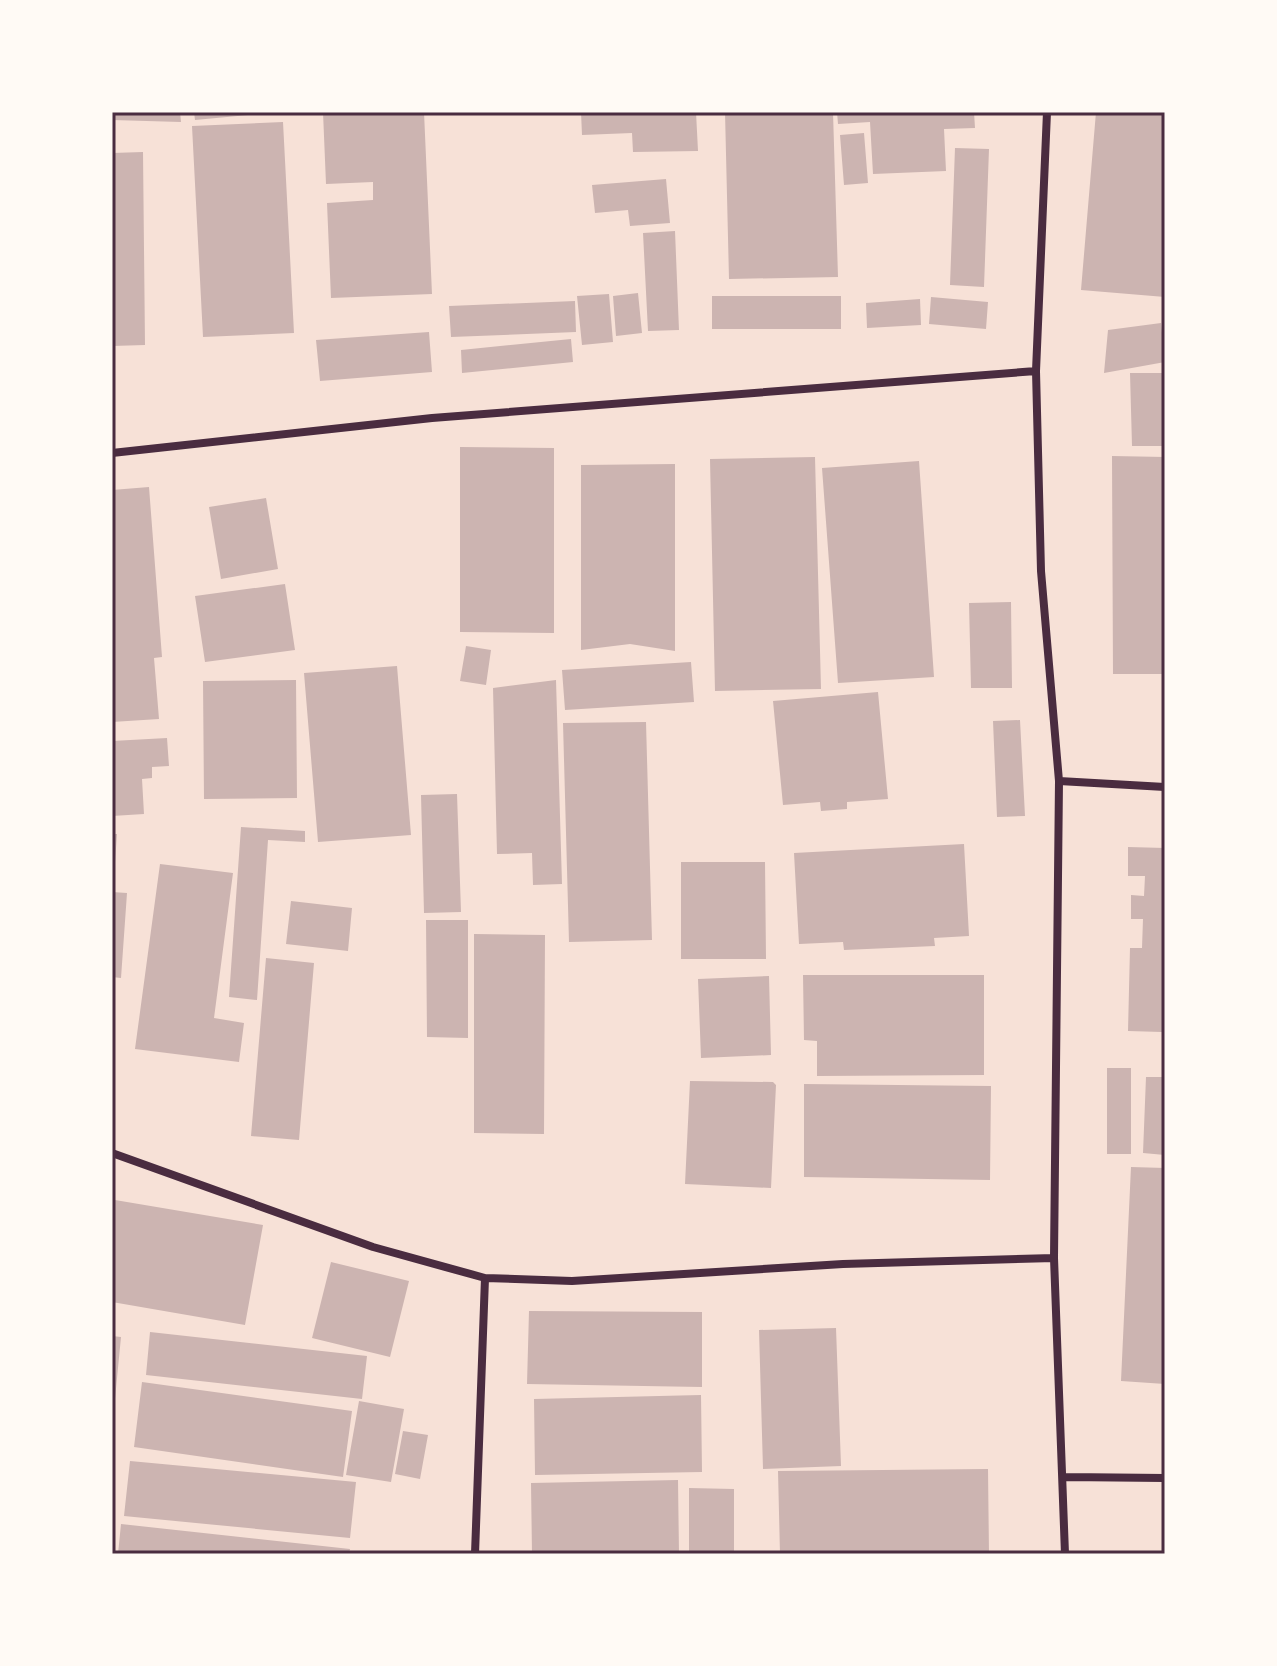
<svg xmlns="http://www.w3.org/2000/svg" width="1277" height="1666" font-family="Montserrat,sans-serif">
	<rect width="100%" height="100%" fill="#f7e1d7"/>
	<!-- building -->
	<path fill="#ccb4b1" d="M 112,112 L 180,112 L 181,122 L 112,120 Z
		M 194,112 L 258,112 L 258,114 L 195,120 Z
		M 323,112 L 424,112 L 432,294 L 331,298 L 327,203 L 373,200 L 373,182 L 326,184 Z
		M 581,112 L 696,112 L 698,151 L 633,152 L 632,133 L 582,135 Z
		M 725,112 L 833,112 L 838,277 L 729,279 Z
		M 837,112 L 974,112 L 975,128 L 944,129 L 946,171 L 873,174 L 870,122 L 838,124 Z
		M 1096,112 L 1165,112 L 1165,297 L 1081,290 Z
		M 283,122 L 294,333 L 203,337 L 192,126 Z
		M 864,133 L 868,183 L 844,185 L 840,135 Z
		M 955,148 L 989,149 L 984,287 L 950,285 Z
		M 143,152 L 145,345 L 112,346 L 112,153 Z
		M 666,179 L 670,223 L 630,226 L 628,210 L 595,213 L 592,185 Z
		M 675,231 L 679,330 L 648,331 L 643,233 Z
		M 638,293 L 642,333 L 616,336 L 613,296 Z
		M 609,294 L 613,342 L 582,345 L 577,296 Z
		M 712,296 L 841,296 L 841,329 L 712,329 Z
		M 931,297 L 988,302 L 986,329 L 929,324 Z
		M 920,299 L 921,325 L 867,328 L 866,303 Z
		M 575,301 L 576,332 L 451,337 L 449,306 Z
		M 1161,323 L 1165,362 L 1104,373 L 1108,330 Z
		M 429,332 L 432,372 L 320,381 L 316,340 Z
		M 571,339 L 573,362 L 462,373 L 461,350 Z
		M 1130,373 L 1165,373 L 1165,446 L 1132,446 Z
		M 460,447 L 554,448 L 554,633 L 460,632 Z
		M 1112,456 L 1165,457 L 1165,674 L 1113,674 Z
		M 815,457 L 821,689 L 715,691 L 710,459 Z
		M 919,461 L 934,677 L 838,683 L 822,468 Z
		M 675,464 L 675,651 L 630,644 L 581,650 L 581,465 Z
		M 149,487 L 162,657 L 154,658 L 159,719 L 112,722 L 112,490 Z
		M 266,498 L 278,569 L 221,579 L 209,507 Z
		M 285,584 L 295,650 L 205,662 L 195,596 Z
		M 1011,602 L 1012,688 L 971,688 L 969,603 Z
		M 466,646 L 491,650 L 486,685 L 460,681 Z
		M 691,662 L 694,702 L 565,710 L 562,670 Z
		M 397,666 L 411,835 L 318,842 L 304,673 Z
		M 296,680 L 297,798 L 204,799 L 203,681 Z
		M 556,680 L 562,884 L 533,885 L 532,853 L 497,854 L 493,688 Z
		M 878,692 L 888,799 L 847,802 L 847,809 L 821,811 L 820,802 L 783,805 L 773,701 Z
		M 1020,720 L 1025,816 L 997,817 L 993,721 Z
		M 646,722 L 652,940 L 569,942 L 563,723 Z
		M 167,738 L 169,766 L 152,767 L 152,778 L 142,779 L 144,814 L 112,816 L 112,741 Z
		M 457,794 L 461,912 L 424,913 L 421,795 Z
		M 241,827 L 305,831 L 305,842 L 268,840 L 257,1000 L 229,997 Z
		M 112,834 L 117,834 L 114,876 L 112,876 Z
		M 964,844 L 969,936 L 934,938 L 935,946 L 844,950 L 843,942 L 799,944 L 794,853 Z
		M 1128,847 L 1165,848 L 1165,1045 L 1162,1045 L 1162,1032 L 1128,1031 L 1130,948 L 1142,948 L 1143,919 L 1131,919 L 1131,895 L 1144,896 L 1145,876 L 1128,876 Z
		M 681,862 L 765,862 L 766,959 L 681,959 Z
		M 160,864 L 233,873 L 214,1018 L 244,1023 L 239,1062 L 135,1049 Z
		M 112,892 L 127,893 L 121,978 L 112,977 Z
		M 291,901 L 352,908 L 348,951 L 286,944 Z
		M 426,920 L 468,920 L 468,1038 L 427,1037 Z
		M 474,934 L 545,935 L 544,1134 L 474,1133 Z
		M 266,958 L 314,963 L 299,1140 L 251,1136 Z
		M 803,975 L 984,975 L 984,1075 L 817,1076 L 817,1041 L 804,1040 Z
		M 769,976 L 771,1055 L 701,1058 L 698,979 Z
		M 1107,1068 L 1131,1068 L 1131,1154 L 1107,1154 Z
		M 1146,1077 L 1165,1077 L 1165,1155 L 1143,1153 Z
		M 690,1081 L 773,1082 L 776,1085 L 771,1188 L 685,1184 Z
		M 804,1084 L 991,1086 L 990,1180 L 804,1177 Z
		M 1131,1167 L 1165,1168 L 1165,1384 L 1121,1381 Z
		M 115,1200 L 263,1225 L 245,1325 L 112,1302 Z
		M 331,1262 L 409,1281 L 390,1357 L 312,1338 Z
		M 529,1311 L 702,1312 L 702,1387 L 527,1384 Z
		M 836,1328 L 841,1466 L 763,1469 L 759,1330 Z
		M 150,1332 L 367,1356 L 362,1399 L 146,1375 Z
		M 112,1336 L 121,1337 L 114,1409 L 112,1409 Z
		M 142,1382 L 352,1411 L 343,1477 L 134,1447 Z
		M 701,1395 L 702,1472 L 535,1475 L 534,1399 Z
		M 359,1401 L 404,1409 L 391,1482 L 346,1475 Z
		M 403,1431 L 428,1435 L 420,1479 L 395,1474 Z
		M 130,1461 L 356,1482 L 350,1538 L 124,1516 Z
		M 988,1469 L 989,1554 L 780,1554 L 778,1471 Z
		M 678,1480 L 679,1554 L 532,1554 L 531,1483 Z
		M 689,1488 L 734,1489 L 734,1554 L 689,1554 Z
		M 121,1524 L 350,1549 L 349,1554 L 118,1554 Z"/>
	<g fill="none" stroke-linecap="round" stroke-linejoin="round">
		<!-- minor -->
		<path stroke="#4a2c40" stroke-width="8" d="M 1047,112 L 1036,371 L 1041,571 L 1059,781 L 1054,1258 L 1065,1554
			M 112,453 L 432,418 L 1036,371
			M 1059,781 L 1165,787
			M 112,1153 L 373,1247 L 485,1278 L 572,1281 L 843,1264 L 1054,1258
			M 1065,1477 L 1165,1478
			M 475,1554 L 485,1278"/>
	</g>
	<!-- border -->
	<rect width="1277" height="1666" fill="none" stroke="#fffaf5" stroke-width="228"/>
	<rect x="114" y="114" width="1049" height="1438" fill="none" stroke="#4a2c40" stroke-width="3"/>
</svg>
